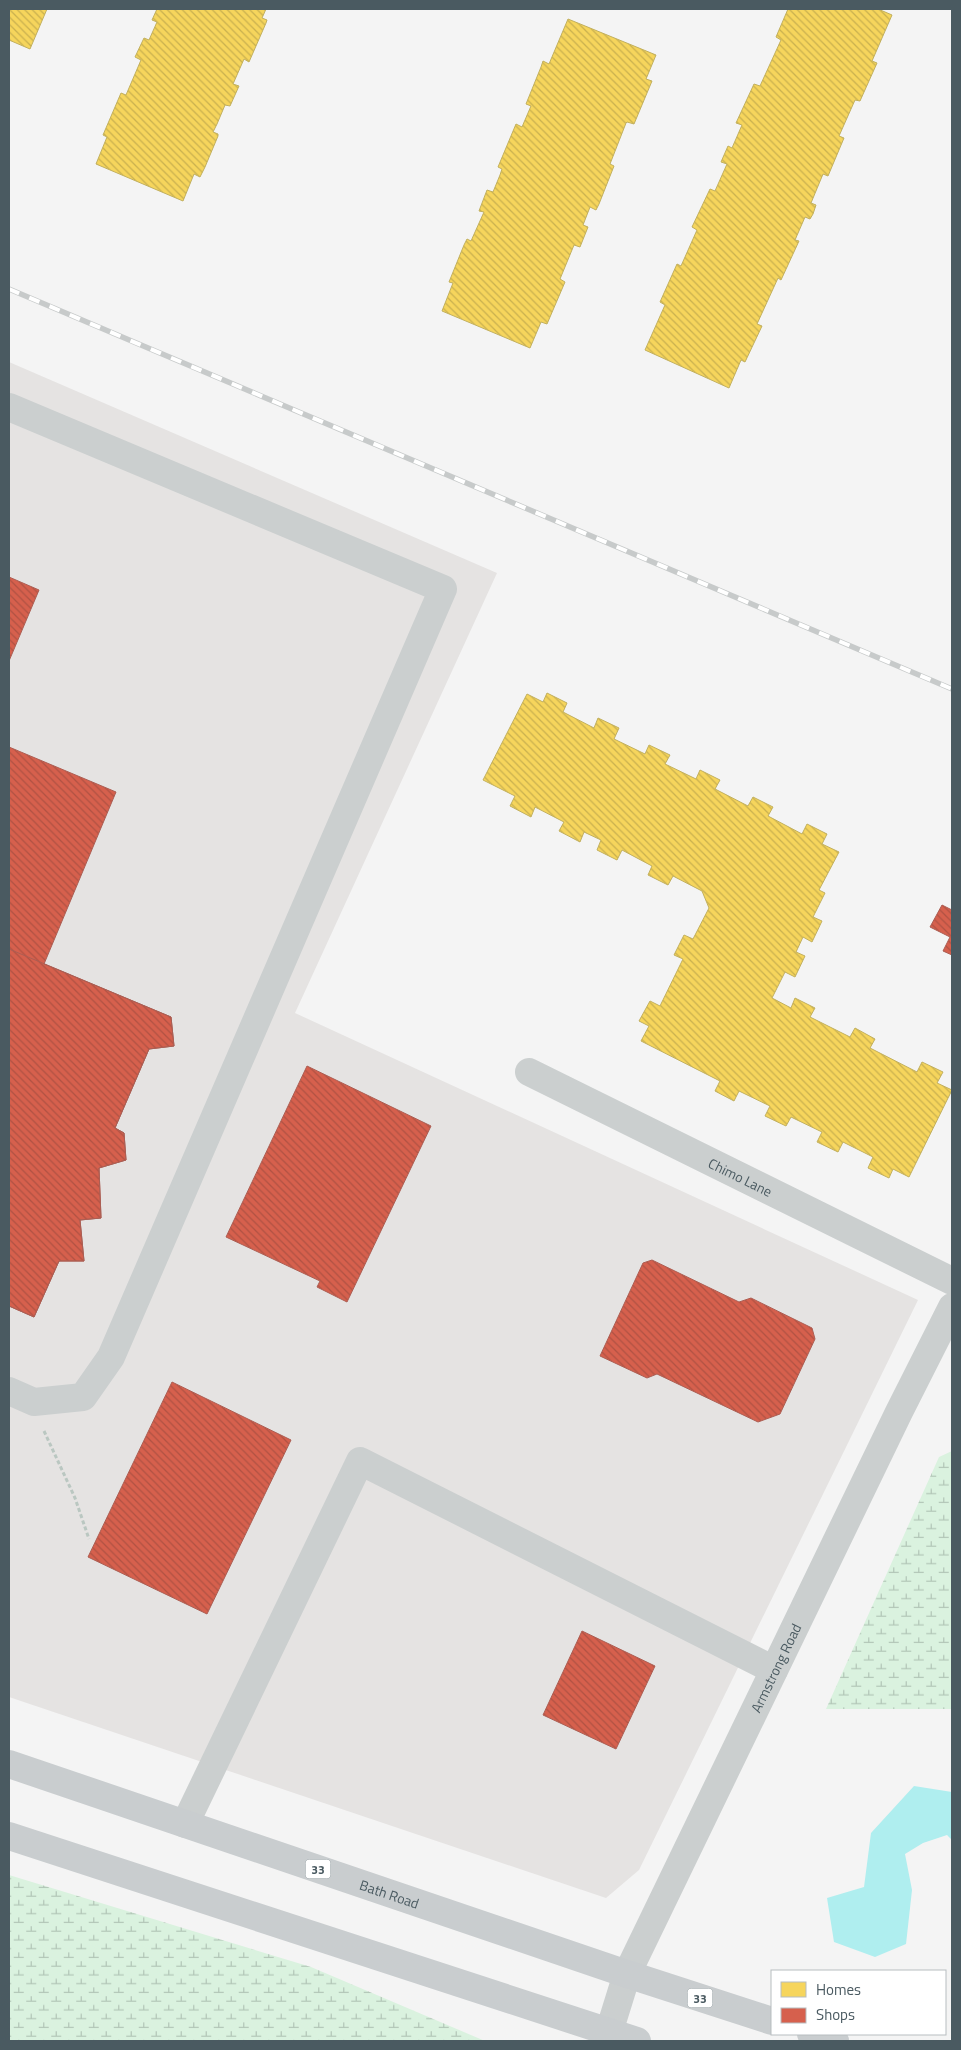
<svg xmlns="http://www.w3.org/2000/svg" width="961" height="2050" font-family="'Titillium Web',sans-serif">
	<defs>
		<pattern id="wetland-marsh" width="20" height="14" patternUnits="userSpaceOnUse" patternTransform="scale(1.25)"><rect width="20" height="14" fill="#daf2df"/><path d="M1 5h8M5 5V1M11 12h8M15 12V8" fill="none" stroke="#b3c7b8"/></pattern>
		<pattern id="homes-back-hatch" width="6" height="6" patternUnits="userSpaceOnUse" patternTransform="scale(1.25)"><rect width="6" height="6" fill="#f6d55c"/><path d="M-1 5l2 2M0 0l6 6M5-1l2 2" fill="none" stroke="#c9b04f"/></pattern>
		<pattern id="shops-back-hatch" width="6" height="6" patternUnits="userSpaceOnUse" patternTransform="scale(1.25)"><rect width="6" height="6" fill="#d6604d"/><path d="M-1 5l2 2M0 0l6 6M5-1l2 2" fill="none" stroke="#b05243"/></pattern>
	</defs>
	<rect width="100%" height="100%" fill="#f4f4f4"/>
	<!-- commercial -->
	<path fill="#e5e3e2" d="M 9,362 L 497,573 L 295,1013 L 918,1300 L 639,1870 L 606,1898 L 9,1697 Z"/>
	<!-- wetland -->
	<path fill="url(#wetland-marsh)" d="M 952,1451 L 952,1709 L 826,1709 L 939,1457 Z
		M 9,1875 L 311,1967 L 485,2041 L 9,2041 Z"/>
	<!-- water -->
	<path fill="#afeeef" d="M 914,1786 L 952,1792 L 952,1840 L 947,1835 L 923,1843 L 905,1854 L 912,1890 L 906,1944 L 875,1957 L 834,1942 L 827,1898 L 864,1887 L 871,1833 Z"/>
	<!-- homes -->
	<path fill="url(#homes-back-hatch)" stroke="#c2b05e" d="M 9,9 L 47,9 L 30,49 L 9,40 Z
		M 157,9 L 266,9 L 262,18 L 267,20 L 266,23 L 249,62 L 244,59 L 233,84 L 239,86 L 230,106 L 225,105 L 217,124 L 213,132 L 218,134 L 218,136 L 205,167 L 200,177 L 194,174 L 183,201 L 96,164 L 107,137 L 103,135 L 121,93 L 126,95 L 141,60 L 135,57 L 144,38 L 149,40 L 157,22 L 152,20 Z
		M 788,9 L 878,9 L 892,15 L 872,61 L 877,63 L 860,101 L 855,100 L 839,136 L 844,138 L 828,176 L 823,174 L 811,203 L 816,205 L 813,214 L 810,219 L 805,217 L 795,240 L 799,241 L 781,280 L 778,278 L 757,324 L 762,326 L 745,362 L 741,360 L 729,388 L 645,350 L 665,305 L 660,302 L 677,264 L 681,266 L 697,230 L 692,227 L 710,189 L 715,191 L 727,164 L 721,162 L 728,146 L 732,148 L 742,125 L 736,123 L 754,84 L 760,86 L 781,40 L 776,37 Z
		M 568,19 L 656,55 L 646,79 L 652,81 L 634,124 L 627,122 L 626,123 L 610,164 L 614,166 L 599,204 L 596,210 L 590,207 L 583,225 L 588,227 L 580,247 L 574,245 L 560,279 L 565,282 L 547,324 L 541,322 L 530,348 L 442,311 L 453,283 L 449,282 L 464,245 L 467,239 L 471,241 L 484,212 L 479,211 L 487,190 L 493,192 L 500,175 L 502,169 L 498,167 L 516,124 L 522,127 L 531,106 L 526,104 L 541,67 L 543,61 L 549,64 Z
		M 547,693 L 567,703 L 563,712 L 594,728 L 598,718 L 619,728 L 614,739 L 645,754 L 649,745 L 670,755 L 665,764 L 696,779 L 700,770 L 720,780 L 715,789 L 748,806 L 753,797 L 773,807 L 768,816 L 802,834 L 807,824 L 827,834 L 822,844 L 839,852 L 819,890 L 825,893 L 813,917 L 822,921 L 812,942 L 803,937 L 796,952 L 805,956 L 795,977 L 785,972 L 772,998 L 791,1008 L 795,998 L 815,1008 L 810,1017 L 850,1037 L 855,1028 L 875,1039 L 870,1048 L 917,1072 L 922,1062 L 943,1072 L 937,1083 L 952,1090 L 909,1177 L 893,1169 L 889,1178 L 868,1168 L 873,1157 L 843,1142 L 838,1152 L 817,1142 L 822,1132 L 791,1117 L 786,1126 L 765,1116 L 770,1106 L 739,1091 L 734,1101 L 715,1091 L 720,1081 L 641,1041 L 649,1026 L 639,1021 L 650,1001 L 660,1006 L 683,959 L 674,955 L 684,935 L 693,939 L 709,908 L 702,891 L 673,876 L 668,885 L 648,875 L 652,866 L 622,850 L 617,860 L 597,850 L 601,840 L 584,832 L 580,842 L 559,831 L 564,822 L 535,807 L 531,817 L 510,806 L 515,796 L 483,780 L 527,694 L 543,702 Z"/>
	<!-- shops -->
	<path fill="url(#shops-back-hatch)" stroke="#ac5e53" d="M 9,577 L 39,590 L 9,661 Z
		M 9,747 L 116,792 L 44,964 L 171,1017 L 174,1046 L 149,1049 L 115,1128 L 124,1133 L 126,1160 L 99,1168 L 101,1218 L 80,1220 L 84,1261 L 59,1261 L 34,1317 L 9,1306 Z
		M 942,905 L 952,910 L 952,955 L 943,951 L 950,937 L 930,927 Z
		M 9,949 L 171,1017 L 174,1046 L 149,1049 L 115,1128 L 124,1133 L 126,1160 L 99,1168 L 101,1218 L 80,1220 L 84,1261 L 59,1261 L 34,1317 L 9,1306 Z
		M 307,1066 L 431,1126 L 347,1302 L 317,1287 L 320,1281 L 226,1237 Z
		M 652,1260 L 739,1302 L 751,1298 L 812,1328 L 815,1339 L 780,1414 L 758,1422 L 657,1374 L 647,1378 L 600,1356 L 643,1263 Z
		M 172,1382 L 291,1440 L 207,1614 L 88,1557 Z
		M 582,1631 L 655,1666 L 616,1749 L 543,1715 Z"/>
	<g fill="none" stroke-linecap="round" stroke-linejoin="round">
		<!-- path -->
		<path stroke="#bac7c1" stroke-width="3" stroke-dasharray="4 2.5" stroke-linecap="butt" d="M 44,1431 L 75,1498 L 89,1539"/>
		<!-- minor -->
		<g stroke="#cbcfcf" stroke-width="28">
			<path d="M 9,407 L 443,589 L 111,1357 L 83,1397 L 34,1402 L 9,1391"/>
			<path id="s1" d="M 529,1072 L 952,1281"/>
			<path d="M 185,1824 L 360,1461 L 774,1670"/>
			<path id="s2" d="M 609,2032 L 627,1974 L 899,1412 L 952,1307"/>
		</g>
		<!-- major -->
		<g stroke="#c9cdcf" stroke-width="28">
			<path id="s3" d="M 9,1764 L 627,1974 L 772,2021"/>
			<path d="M 9,1836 L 637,2041"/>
			<path d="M 811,2034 L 835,2041"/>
		</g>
		<!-- rail casing -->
		<g stroke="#c7caca" stroke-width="5.5">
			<path id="rail" d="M 9,289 L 952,689"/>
		</g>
		<!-- rail -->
		<use href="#rail" stroke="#fff" stroke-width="4" stroke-dasharray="11" stroke-linecap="butt"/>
	</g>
	<g text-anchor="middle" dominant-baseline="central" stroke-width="5" stroke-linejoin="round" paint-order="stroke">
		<!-- shield labels -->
		<g fill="#fff" stroke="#808c90" stroke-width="1">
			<rect x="305.5" y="1859.5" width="25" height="19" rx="4"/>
			<rect x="687.5" y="1988.5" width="25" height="19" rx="4"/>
		</g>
		<g font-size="12" font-weight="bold" fill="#4a5a61">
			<text x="318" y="1869">33</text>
			<text x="700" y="1998">33</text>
		</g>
		<!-- street labels -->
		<g font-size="14" fill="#4a5a61" stroke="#fff">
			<text stroke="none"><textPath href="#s1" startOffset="236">Chimo Lane</textPath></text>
			<text stroke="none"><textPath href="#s2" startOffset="401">Armstrong Road</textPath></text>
			<text stroke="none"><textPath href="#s3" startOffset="402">Bath Road</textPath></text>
		</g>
	</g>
	<!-- border -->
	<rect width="961" height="2050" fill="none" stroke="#4a5a61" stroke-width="20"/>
	<!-- legend -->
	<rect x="771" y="1970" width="175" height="65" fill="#ffffff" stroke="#b7bdc0"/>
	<rect x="781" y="1982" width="25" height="15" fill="#f6d55c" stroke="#b7bdc0"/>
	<text x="816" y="1995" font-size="15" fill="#4a5a61">Homes</text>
	<rect x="781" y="2008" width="25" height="15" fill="#d6604d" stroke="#b7bdc0"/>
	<text x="816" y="2020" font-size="15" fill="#4a5a61">Shops</text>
</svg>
